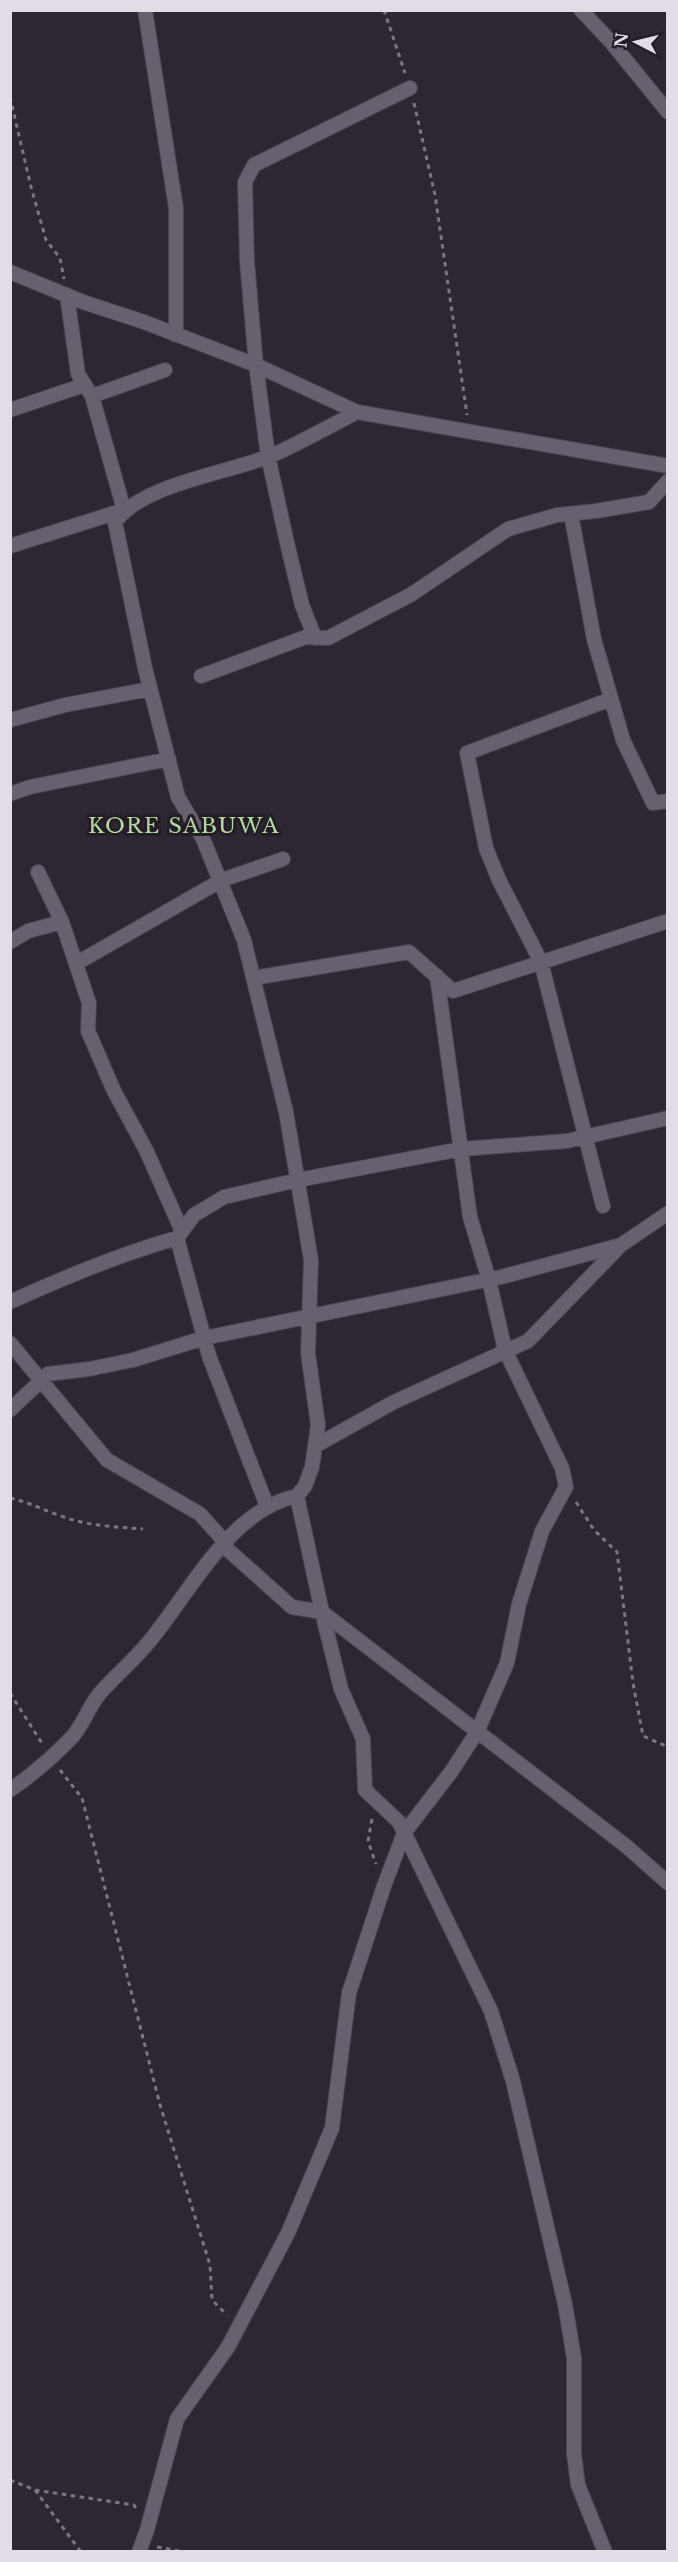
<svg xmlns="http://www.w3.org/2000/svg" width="678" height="2562" font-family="'Libre Baskerville',serif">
	<rect width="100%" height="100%" fill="#2e2633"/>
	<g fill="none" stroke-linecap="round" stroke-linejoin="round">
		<!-- street casing -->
		<g stroke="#4b4450" stroke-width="16">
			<path id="street" d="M 145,10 L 176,208 L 176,335
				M 581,10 L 611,42 L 668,112
				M 10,272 L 83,302 L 144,322 L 256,365 L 357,412 L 668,466
				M 92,396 L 165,370
				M 10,410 L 84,385
				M 571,514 L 594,639 L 623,740 L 653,803 L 668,801
				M 10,546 L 124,510 L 92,396 L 78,374 L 67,295
				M 315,638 L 302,605 L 288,547 L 268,456 L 256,365 L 247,261 L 245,182 L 254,165 L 410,88
				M 201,676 L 306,637 L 328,638 L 412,594 L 508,529 L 557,515 L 596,511 L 649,502 L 668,481
				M 10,720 L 65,705 L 150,689
				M 10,794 L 30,787 L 169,759
				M 38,872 L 62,922
				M 10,942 L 28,931 L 62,922 L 89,1003 L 88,1031 L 114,1091 L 146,1150 L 182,1231
				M 77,963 L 222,880 L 283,859
				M 253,978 L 409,952 L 453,991 L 668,921
				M 603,1206 L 541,962 L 499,880 L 486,848 L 467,753 L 611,699
				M 10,1302 C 65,1277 120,1254 177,1238
				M 10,1343 L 107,1460 L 200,1514 L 225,1542 L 227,1549 L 292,1607 L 322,1612 L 341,1689 L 363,1739 L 365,1790 L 399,1822 L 491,2011 L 513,2081 L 565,2304 L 574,2358 L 574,2454 L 578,2485 L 605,2552
				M 10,1410 L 48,1374 L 89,1369 L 133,1360 L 204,1338 L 501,1277 L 621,1245
				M 315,1446 L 394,1402 L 528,1341 L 621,1245 L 668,1213
				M 297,1496 L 322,1612 L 626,1846 L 668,1883
				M 267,1506 L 209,1356 L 177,1238 L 194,1215 L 224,1197 L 298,1180 L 461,1149 L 567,1141 L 668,1118
				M 10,1790 C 32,1775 55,1755 73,1736 C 84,1723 89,1706 100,1693 C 118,1673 140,1655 156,1633 C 194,1585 233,1509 297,1496 L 305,1486 L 312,1467 L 318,1425 L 308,1353 L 311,1260 L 286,1112 L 244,940 L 203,839 L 178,797 L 145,668 L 115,522 C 143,483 231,473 275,454 C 303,441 330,426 357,412
				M 139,2552 L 147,2530 L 177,2419 L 228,2347 L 288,2233 L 332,2128 L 349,1993 L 384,1886 L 404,1833 L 451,1772 L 477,1732 L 507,1663 L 519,1604 L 542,1531 L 566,1487 L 562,1468 L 505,1350 L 489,1280 L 470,1217 L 437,976"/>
		</g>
		<!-- path -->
		<path stroke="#7d7682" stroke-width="3" stroke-dasharray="4.5 4.5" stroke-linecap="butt" d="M 384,10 L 405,73
			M 10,97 L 31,187 L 46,240 L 60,258 L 64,279
			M 414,103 L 435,195 L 467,415
			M 10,1498 C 29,1502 45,1511 64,1517 C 89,1526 117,1527 143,1529
			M 576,1502 L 594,1530 L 617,1552 L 633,1683 L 643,1736 L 668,1747
			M 10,1693 L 43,1745
			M 60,1770 L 82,1798 L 160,2105 L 210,2265 L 212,2300 L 227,2315
			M 372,1819 L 368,1841 L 376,1864
			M 10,2480 L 35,2490 L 134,2505 L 137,2510
			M 35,2490 L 81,2552
			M 157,2547 L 185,2552"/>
		<!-- street -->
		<use href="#street" stroke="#68606f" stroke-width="14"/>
	</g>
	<g text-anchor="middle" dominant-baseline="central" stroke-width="6" stroke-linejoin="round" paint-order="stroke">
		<!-- quarter labels -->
		<g font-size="21" letter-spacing="1.5" fill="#b1dc99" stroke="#241d29">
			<text x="184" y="826">KORE SABUWA</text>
		</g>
	</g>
	<!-- border -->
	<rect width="678" height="2562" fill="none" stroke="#e1dce5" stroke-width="24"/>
	<!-- north arrow -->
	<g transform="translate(636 42) rotate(277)" stroke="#241d29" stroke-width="4.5" paint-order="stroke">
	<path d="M0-4.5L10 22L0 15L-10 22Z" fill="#e1dce5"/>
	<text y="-9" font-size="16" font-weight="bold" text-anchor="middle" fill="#e1dce5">N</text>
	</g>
</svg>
